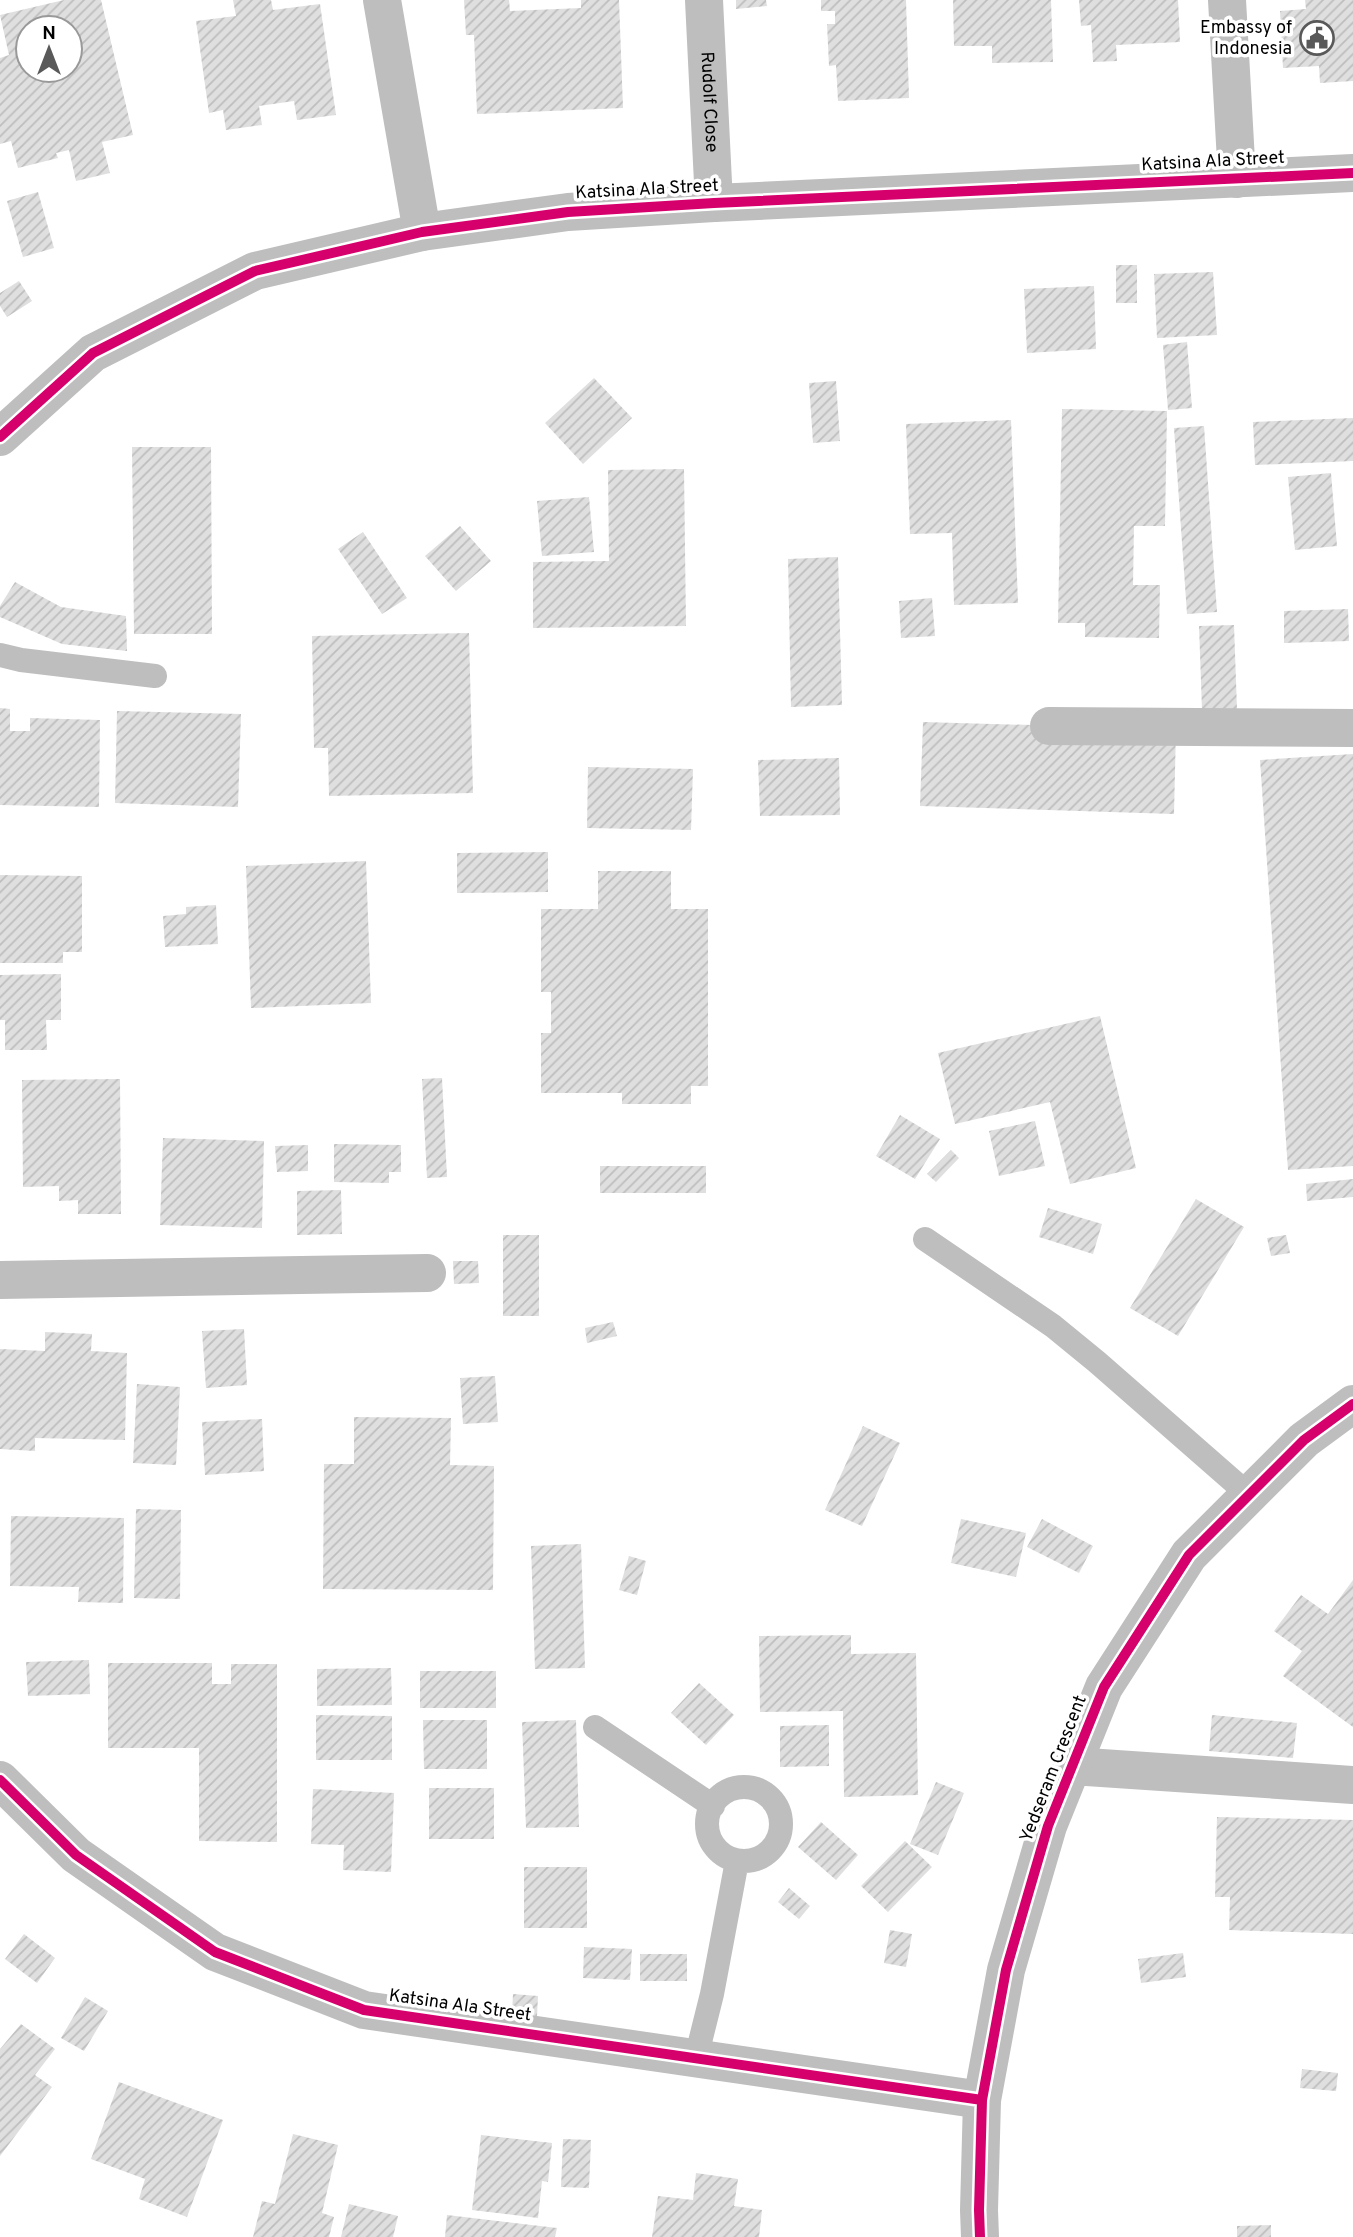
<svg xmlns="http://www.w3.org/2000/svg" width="1353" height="2237" font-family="Overpass,sans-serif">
	<defs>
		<pattern id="building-hatch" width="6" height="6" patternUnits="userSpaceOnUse" patternTransform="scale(1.75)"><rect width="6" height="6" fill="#dfdfdf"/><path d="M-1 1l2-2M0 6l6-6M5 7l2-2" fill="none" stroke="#bebebe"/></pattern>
	</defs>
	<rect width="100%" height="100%" fill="#fff"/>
	<!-- building -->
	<path fill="url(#building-hatch)" fill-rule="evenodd" d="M 64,0 L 101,0 L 133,135 L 102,142 L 110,173 L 76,181 L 69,150 L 56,153 L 58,158 L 18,168 L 11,141 L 0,144 L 0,58 L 9,55 L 0,15 ZM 28,28 L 70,28 L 70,70 L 28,70 Z
		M 233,0 L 271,0 L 273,10 L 320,4 L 336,115 L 297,120 L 294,101 L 259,106 L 262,125 L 226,130 L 223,110 L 209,113 L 196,21 L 236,16 Z
		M 464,0 L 509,0 L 510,11 L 581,8 L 581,0 L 619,0 L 623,108 L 477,114 L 474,35 L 466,35 Z
		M 736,0 L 766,0 L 767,6 L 736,9 Z
		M 821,0 L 906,0 L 909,98 L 838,101 L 836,65 L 829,66 L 827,24 L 835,24 L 835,11 L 821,11 Z
		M 953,0 L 1051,0 L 1053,62 L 992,63 L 992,46 L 954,46 Z
		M 1079,0 L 1178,0 L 1180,42 L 1116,45 L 1117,61 L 1093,62 L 1091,25 L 1081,26 Z
		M 1305,0 L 1353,0 L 1353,81 L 1320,83 L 1319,66 L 1283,68 L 1280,11 L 1306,9 Z
		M 38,192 L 54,248 L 23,257 L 7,201 Z
		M 1116,265 L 1137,265 L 1137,303 L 1116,303 Z
		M 1213,272 L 1217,335 L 1157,338 L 1154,274 Z
		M 19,281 L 32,301 L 7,317 L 0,306 L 0,293 Z
		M 1094,286 L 1096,349 L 1027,353 L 1024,289 Z
		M 1187,342 L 1192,408 L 1168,410 L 1163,345 Z
		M 594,378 L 632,418 L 583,464 L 545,423 Z
		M 836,381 L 840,441 L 813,443 L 809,383 Z
		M 1062,409 L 1167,411 L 1165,526 L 1134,526 L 1133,585 L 1160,585 L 1159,638 L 1085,637 L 1085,623 L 1058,623 Z
		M 1353,418 L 1353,461 L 1255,465 L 1253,422 Z
		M 1011,420 L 1018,603 L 954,605 L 952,533 L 910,534 L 906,424 Z
		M 1204,426 L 1217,612 L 1187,614 L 1174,428 Z
		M 132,447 L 211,447 L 212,634 L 134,634 Z
		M 684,469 L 686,626 L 533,628 L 533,562 L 609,561 L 608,470 Z
		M 1331,473 L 1337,546 L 1295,550 L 1288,477 Z
		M 589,497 L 594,552 L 542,556 L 537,501 Z
		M 460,526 L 491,561 L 456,591 L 425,556 Z
		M 363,532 L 407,598 L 382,614 L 338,549 Z
		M 838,557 L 842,705 L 791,707 L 788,559 Z
		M 15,582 L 61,607 L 126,616 L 127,651 L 62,644 L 0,617 L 0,606 Z
		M 932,598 L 935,636 L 901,638 L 899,601 Z
		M 1348,609 L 1349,641 L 1284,643 L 1284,611 Z
		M 1234,625 L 1237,709 L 1202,710 L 1199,626 Z
		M 469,633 L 473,793 L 329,796 L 328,748 L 314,748 L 312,636 Z
		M 0,708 L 10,709 L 10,731 L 30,731 L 30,718 L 100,720 L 99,807 L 0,805 Z
		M 117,711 L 241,714 L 238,807 L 115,803 Z
		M 923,722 L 1176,729 L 1174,814 L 920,806 Z
		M 1353,754 L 1353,1166 L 1288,1170 L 1260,760 Z
		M 839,758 L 840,815 L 760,816 L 758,760 Z
		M 588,767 L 693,769 L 691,830 L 587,828 Z
		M 548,852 L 548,892 L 457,893 L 457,853 Z
		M 366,861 L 371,1003 L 251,1008 L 246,866 Z
		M 598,871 L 671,871 L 671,909 L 708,909 L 708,1086 L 691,1086 L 691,1104 L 622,1104 L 622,1093 L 541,1093 L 541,1033 L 551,1033 L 551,992 L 541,992 L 541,909 L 598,909 Z
		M 0,875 L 82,876 L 82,952 L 63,952 L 63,963 L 0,963 Z
		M 216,905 L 218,944 L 165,947 L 163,916 L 186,914 L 186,907 Z
		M 61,974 L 61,1020 L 46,1020 L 47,1050 L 5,1050 L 5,1020 L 0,1020 L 0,975 Z
		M 1100,1016 L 1136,1168 L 1070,1184 L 1050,1102 L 955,1124 L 938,1053 Z
		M 442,1078 L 447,1177 L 427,1178 L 422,1079 Z
		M 120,1079 L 121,1214 L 78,1214 L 78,1200 L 59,1201 L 59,1186 L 23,1187 L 22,1080 Z
		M 900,1115 L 940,1139 L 915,1179 L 876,1156 Z
		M 1035,1121 L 1045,1166 L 999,1176 L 989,1131 Z
		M 163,1138 L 264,1141 L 262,1228 L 160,1225 Z
		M 334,1144 L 401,1145 L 401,1172 L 389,1172 L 389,1183 L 334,1182 Z
		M 308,1145 L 308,1171 L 277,1172 L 275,1146 Z
		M 951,1150 L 959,1158 L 936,1182 L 927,1174 Z
		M 600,1166 L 706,1166 L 706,1193 L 600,1193 Z
		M 1353,1179 L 1353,1197 L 1307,1201 L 1306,1184 Z
		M 341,1190 L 342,1234 L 297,1235 L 297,1191 Z
		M 1196,1199 L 1244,1227 L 1178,1336 L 1130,1308 Z
		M 1048,1208 L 1102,1224 L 1093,1254 L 1039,1237 Z
		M 503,1235 L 539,1235 L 539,1316 L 503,1316 Z
		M 1286,1235 L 1290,1253 L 1271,1256 L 1267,1238 Z
		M 453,1261 L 478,1261 L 479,1283 L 454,1284 Z
		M 613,1322 L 617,1336 L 587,1343 L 585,1328 Z
		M 244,1329 L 247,1385 L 206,1388 L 202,1331 Z
		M 45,1332 L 92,1334 L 91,1351 L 127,1353 L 125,1440 L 35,1438 L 35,1451 L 0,1449 L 0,1349 L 45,1351 Z
		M 495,1376 L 498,1422 L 463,1424 L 460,1378 Z
		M 137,1384 L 180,1387 L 176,1465 L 133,1463 Z
		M 354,1417 L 451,1418 L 450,1465 L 494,1466 L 493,1590 L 323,1589 L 324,1464 L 354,1464 Z
		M 262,1419 L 264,1471 L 205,1475 L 202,1422 Z
		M 863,1426 L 900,1443 L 862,1526 L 825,1510 Z
		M 136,1509 L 181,1510 L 180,1599 L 134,1598 Z
		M 11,1516 L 124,1518 L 123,1603 L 78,1602 L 79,1587 L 10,1586 Z
		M 961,1519 L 1026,1533 L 1016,1577 L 951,1563 Z
		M 1042,1519 L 1093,1546 L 1079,1573 L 1027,1547 Z
		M 581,1544 L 585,1668 L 535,1669 L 531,1546 Z
		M 629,1556 L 646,1561 L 637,1595 L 619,1590 Z
		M 1353,1580 L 1353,1727 L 1283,1676 L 1302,1651 L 1274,1631 L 1301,1595 L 1328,1614 Z
		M 851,1635 L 851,1654 L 916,1653 L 918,1795 L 844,1797 L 843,1711 L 760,1712 L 759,1636 Z
		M 89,1660 L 90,1694 L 28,1696 L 26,1662 Z
		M 108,1663 L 212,1663 L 212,1684 L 231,1684 L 231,1664 L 277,1664 L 277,1842 L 199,1841 L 199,1748 L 108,1748 Z
		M 391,1668 L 392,1705 L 317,1706 L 317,1669 Z
		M 420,1671 L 496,1671 L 496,1708 L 420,1708 Z
		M 699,1683 L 734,1715 L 706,1745 L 671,1713 Z
		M 316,1715 L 392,1716 L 392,1760 L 316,1760 Z
		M 1212,1715 L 1297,1723 L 1293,1758 L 1209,1751 Z
		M 423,1720 L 487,1720 L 487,1769 L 424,1769 Z
		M 576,1720 L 579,1827 L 526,1828 L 522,1722 Z
		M 829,1725 L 829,1766 L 780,1767 L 780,1726 Z
		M 936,1782 L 964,1793 L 938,1855 L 910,1844 Z
		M 429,1788 L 494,1788 L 494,1839 L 429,1839 Z
		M 313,1789 L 394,1793 L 391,1872 L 343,1870 L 344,1845 L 311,1844 Z
		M 1217,1817 L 1353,1820 L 1353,1934 L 1229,1930 L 1230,1897 L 1215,1897 Z
		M 821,1822 L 858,1855 L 836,1880 L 798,1847 Z
		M 905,1841 L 932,1867 L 888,1912 L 861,1886 Z
		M 524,1867 L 587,1867 L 587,1928 L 524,1928 Z
		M 789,1888 L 810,1906 L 799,1919 L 778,1902 Z
		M 890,1930 L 912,1934 L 906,1967 L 884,1963 Z
		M 24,1934 L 55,1958 L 37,1983 L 5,1959 Z
		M 584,1947 L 632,1949 L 630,1980 L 583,1978 Z
		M 1183,1953 L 1186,1977 L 1141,1983 L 1138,1959 Z
		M 640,1954 L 687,1954 L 687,1981 L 640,1981 Z
		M 513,1994 L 538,1996 L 537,2016 L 512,2014 Z
		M 85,1997 L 108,2011 L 84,2051 L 61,2038 Z
		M 21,2024 L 55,2049 L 35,2075 L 52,2087 L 0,2156 L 0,2049 Z
		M 1302,2069 L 1338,2073 L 1336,2091 L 1300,2088 Z
		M 119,2082 L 223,2120 L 187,2217 L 139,2199 L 145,2179 L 91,2159 Z
		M 293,2134 L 338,2145 L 322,2213 L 334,2217 L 329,2237 L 253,2237 L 262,2201 L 275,2204 Z
		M 481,2135 L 552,2143 L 548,2182 L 542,2181 L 538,2218 L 472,2210 Z
		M 563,2139 L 591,2140 L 589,2188 L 561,2187 Z
		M 696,2173 L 738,2179 L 734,2206 L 762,2210 L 759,2237 L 652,2237 L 658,2196 L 693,2200 Z
		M 349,2204 L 398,2216 L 393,2237 L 341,2237 Z
		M 447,2215 L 557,2228 L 555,2237 L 445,2237 Z
		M 1271,2225 L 1271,2237 L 1237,2237 L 1237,2226 Z"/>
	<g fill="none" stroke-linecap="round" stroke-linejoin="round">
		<!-- service -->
		<path stroke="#bebebe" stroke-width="24" d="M 0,655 L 21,660 L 155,676
			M 925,1239 L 1053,1326 L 1097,1362 L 1249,1495
			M 595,1727 L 713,1806
			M707 1824a37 37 0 1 1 74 0a37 37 0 1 1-74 0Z
			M 696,2058 L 712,1994 L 737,1861"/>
		<!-- minor -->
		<g stroke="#bebebe" stroke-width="38">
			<path d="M 382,0 L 422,232"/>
			<path id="s1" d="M 704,0 L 714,203"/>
			<path d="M 1227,0 L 1237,179"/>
			<path d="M 0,437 L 93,353 L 255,271 L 422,232 L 568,212 L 714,203 L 1353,173"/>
			<path d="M 1049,726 L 1353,728"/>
			<path d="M 0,1280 L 427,1273"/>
			<path d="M 1072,1766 L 1353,1785"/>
			<path d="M 0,1780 L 76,1855 L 215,1952 L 364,2010 L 982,2100"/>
			<path d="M 980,2237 L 979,2210 L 982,2100 L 1006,1970 L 1048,1826 L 1104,1687 L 1189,1555 L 1304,1440 L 1353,1404"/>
		</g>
		<!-- cycleway casing -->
		<g stroke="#fff" stroke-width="15">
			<path id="cycleway" d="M 0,437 L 93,353 L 255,271 L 422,232 L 568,212 L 714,203 L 1353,173
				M 0,1780 L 76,1855 L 215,1952 L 364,2010 L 982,2100
				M 980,2237 L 979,2210 L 982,2100 L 1006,1970 L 1048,1826 L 1104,1687 L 1189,1555 L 1304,1440 L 1353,1404"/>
		</g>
		<!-- cycleway -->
		<use href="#cycleway" stroke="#d6006c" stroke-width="10"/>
	</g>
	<!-- icons -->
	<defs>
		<g id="civic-ring" transform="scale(1.75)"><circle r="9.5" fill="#fff" stroke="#595959" stroke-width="1.5"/><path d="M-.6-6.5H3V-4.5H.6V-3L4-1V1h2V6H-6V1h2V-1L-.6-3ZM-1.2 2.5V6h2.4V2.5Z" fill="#595959"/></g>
	</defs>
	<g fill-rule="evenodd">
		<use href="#civic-ring" x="1317" y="38"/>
	</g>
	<g text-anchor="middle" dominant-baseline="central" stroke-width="7" stroke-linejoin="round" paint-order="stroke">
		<!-- poi labels -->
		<g font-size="18" fill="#000" stroke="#fff" text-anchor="end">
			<text x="1292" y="28">Embassy of<tspan x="1292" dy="21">Indonesia</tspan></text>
		</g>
		<!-- street labels -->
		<g font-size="18" fill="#000" stroke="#fff">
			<text stroke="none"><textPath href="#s1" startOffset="102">Rudolf Close</textPath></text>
			<text transform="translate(1213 162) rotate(-3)">Katsina Ala Street</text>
			<text transform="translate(647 190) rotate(-3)">Katsina Ala Street</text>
			<text transform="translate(1054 1769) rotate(-69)">Yedseram Crescent</text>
			<text transform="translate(460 2006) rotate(8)">Katsina Ala Street</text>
		</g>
	</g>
	<!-- north arrow -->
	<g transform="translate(49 49)"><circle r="33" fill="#ffffff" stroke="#999999" stroke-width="2"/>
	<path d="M0-5L12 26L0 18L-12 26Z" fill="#595959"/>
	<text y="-10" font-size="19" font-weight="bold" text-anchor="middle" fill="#000000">N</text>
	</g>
</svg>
